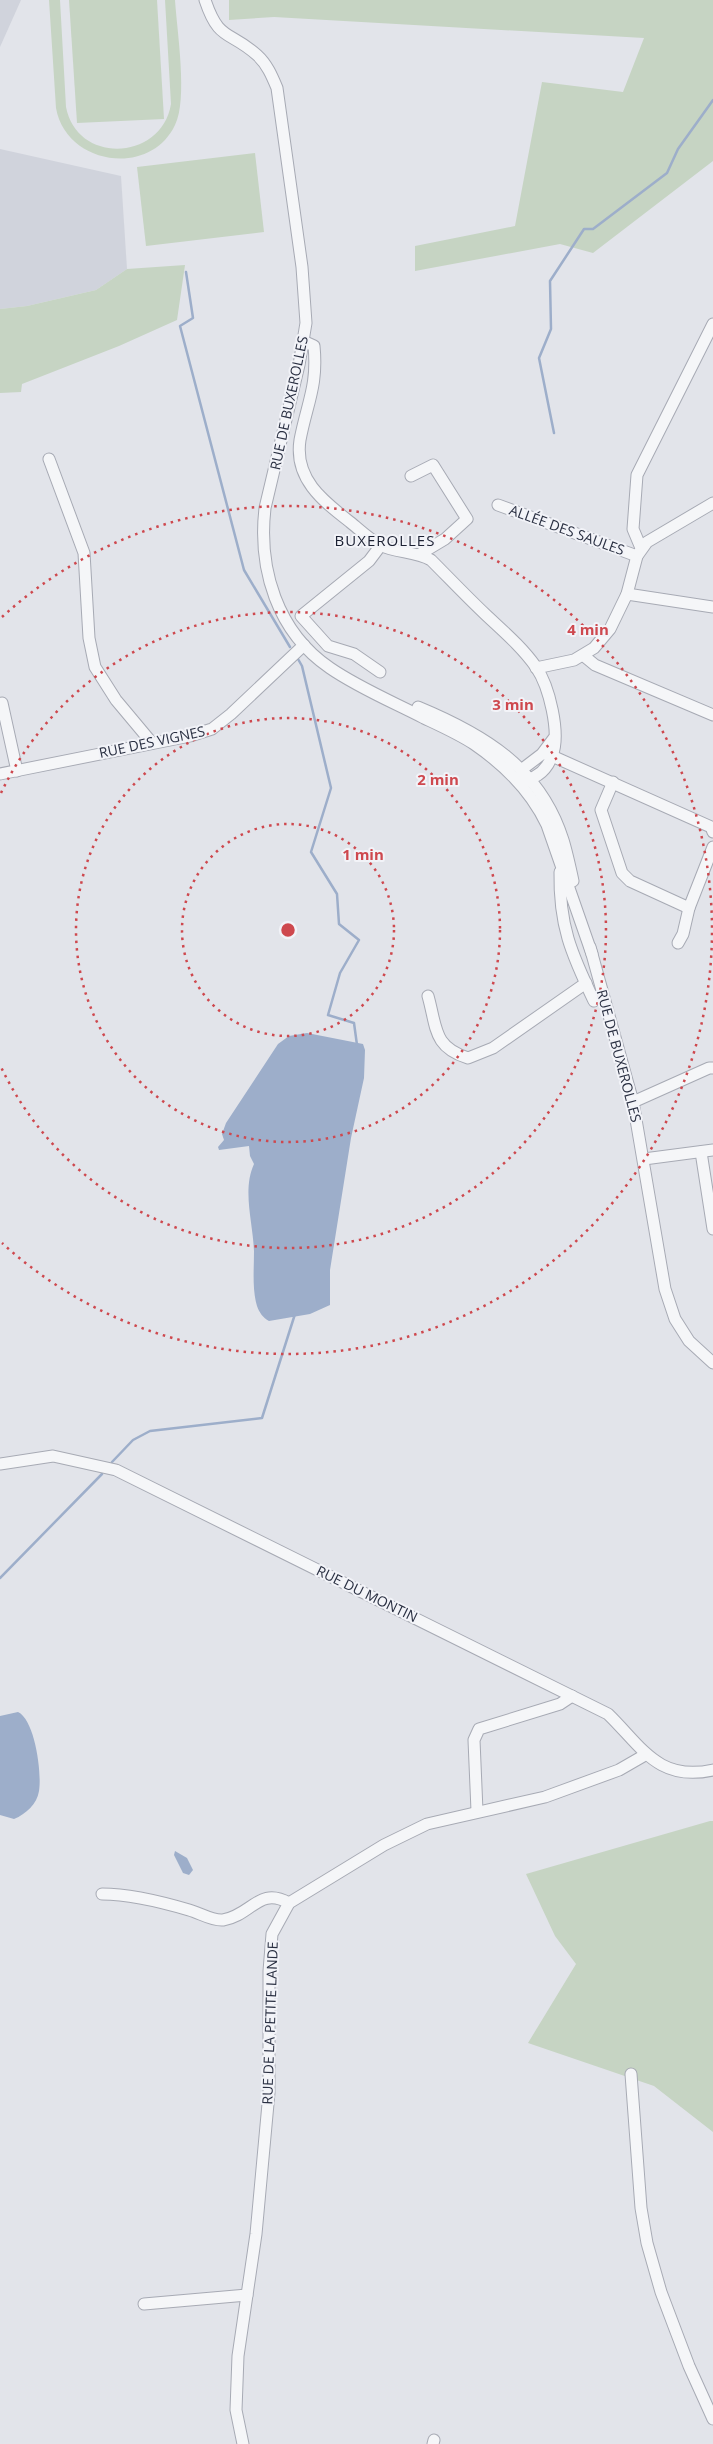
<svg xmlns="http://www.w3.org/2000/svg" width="713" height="2444" font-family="'Open Sans',sans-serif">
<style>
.built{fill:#d0d3dc}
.green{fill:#c6d4c3}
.water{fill:#9daeca}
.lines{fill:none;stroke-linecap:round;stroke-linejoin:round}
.stream{stroke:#9daeca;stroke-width:2.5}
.minor-casing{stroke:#a7aab4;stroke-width:13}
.minor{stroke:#f5f6f8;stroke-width:11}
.ring{fill:none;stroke:#ce484e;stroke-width:2.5;stroke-dasharray:2.5 5}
.labels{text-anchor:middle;stroke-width:4;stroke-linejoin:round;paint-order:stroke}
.street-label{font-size:14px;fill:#2a3042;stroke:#f2f3f8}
.neighbourhood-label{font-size:15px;letter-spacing:1px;fill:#1c2133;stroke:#f2f3f8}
.centre{fill:#ce484e;stroke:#f2f3f8;stroke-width:2.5}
.ring-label{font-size:15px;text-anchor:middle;font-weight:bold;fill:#ce484e;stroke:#f2f3f8;stroke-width:4;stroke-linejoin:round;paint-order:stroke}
</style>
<rect width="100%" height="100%" fill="#e2e4ea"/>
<!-- built -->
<g class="built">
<path d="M0 0H21L0 47Z"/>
<path d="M0 149 121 176 127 269 96 290 27 306 0 309Z"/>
</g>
<!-- green -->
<g class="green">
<path d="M49 0H60L66 107C77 165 162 161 171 104L165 0H175C177 31 188 100 175 125 150 178 66 165 56 108Z"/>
<path d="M69 0H157L164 119 77 123Z"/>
<path d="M229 0H713V161L593 253 560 244 415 271V246L515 226 542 82 623 92 644 38 274 17 229 20Z"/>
<path d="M255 153 264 232 146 246 137 167Z"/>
<path d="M185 265 177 320 119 346 22 384 21 392 0 393V309L27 306 96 290 127 269Z"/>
<path d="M710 1821H713V2132L654 2086 528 2043 576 1964 555 1936 526 1874Z"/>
</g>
<!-- water -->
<g class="water">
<path d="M307 1033 363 1044 365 1050 364 1078 351 1138 330 1270V1305L310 1314 269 1321C263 1318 259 1312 257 1306 252 1289 254 1269 254 1251 253 1222 242 1190 254 1164L250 1156 249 1146 219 1150 218 1147 224 1140 222 1134 226 1123 278 1044 289 1036Z"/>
<path d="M18 1712C35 1720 42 1773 39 1791 37 1804 26 1814 14 1819L0 1815V1716Z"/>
<path d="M175 1851 187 1858 193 1870 189 1875 183 1873 174 1855Z"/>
</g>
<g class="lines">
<!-- stream -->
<g class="stream">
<path d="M186 272 193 318 180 326 244 570 290 647"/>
<path d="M554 433 539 358 551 329 550 281 584 229H593L667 173 678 149 713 100"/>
<path d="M298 659 302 666 331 788 311 852 337 894 339 924 359 940 340 973 328 1015 354 1023 357 1045"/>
<path d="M112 1462 133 1440 150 1431 262 1418 295 1314"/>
<path d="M0 1578 102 1474"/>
</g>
<defs>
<g id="minor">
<path d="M205 0C219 42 229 30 257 55 267 64 272 76 277 88L302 267 306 323 299 365 265 508C258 569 277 632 330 668 359 688 393 702 424 718 441 726 459 734 474 744 506 766 531 791 547 825L592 954"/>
<path d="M303 341 314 346C318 386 307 403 300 440 294 479 323 501 350 522 360 530 369 539 380 545 396 553 415 551 431 560 449 578 467 597 485 614 503 631 522 647 536 667 549 686 561 733 552 756 546 772 534 780 518 781L525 767 542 754 554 738"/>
<path d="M49 459 84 553 89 638 95 667 116 700 152 743"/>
<path d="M411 476 433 465 467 519 445 539 420 554"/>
<path d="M498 505 637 556"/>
<path d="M641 548 633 529 637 475 713 324"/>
<path d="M627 594 713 607"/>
<path d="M584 656 595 665 713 715"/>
<path d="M536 668 574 660 594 648 610 629 627 594 637 556 647 542 713 503"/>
<path d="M380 672 354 654 328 646 301 616 369 561 381 545"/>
<path d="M2 703 17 771"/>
<path d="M418 707C483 734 540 767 563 840 567 853 570 867 573 881"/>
<path d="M552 756 711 827 713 832"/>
<path d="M0 774 190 736 212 729 231 714 304 645"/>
<path d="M613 782 601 810 622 873 630 881 689 908 713 847"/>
<path d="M560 872C559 925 571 953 594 1001"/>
<path d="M678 943 683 934 689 908"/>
<path d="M590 947 633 1102 665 1289 675 1319 689 1341 713 1363"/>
<path d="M428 996C437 1028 433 1047 468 1058L493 1048 586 983"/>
<path d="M633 1102 709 1068H713"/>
<path d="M701 1152 713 1229"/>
<path d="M644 1159 713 1150"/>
<path d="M0 1464 53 1456 116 1470 608 1714C642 1747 658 1782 713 1770"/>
<path d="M477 1811 474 1740 479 1729 560 1704 572 1696"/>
<path d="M102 1894C131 1894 162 1902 189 1910 200 1913 212 1921 223 1920 252 1915 259 1886 289 1903"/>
<path d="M631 2074 641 2208 647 2243 661 2292 689 2366 713 2419"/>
<path d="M144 2304 247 2295"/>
<path d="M243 2444 236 2410 238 2356 256 2234 269 2093V1971L272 1934 289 1903 384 1845 427 1824 545 1797 619 1770 645 1755"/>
<path d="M433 2444 434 2440"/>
</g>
</defs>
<!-- minor casing -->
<use href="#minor" class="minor-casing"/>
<!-- minor -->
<use href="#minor" class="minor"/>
</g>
<!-- distance rings -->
<g class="ring">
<circle cx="288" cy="930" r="106"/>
<circle cx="288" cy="930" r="212"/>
<path d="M1 793A318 318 0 1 1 1 1067"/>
<path d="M2 617A424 424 0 1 1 2 1243"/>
</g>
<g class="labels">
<!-- street labels -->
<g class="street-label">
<text transform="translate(289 403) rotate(-78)" y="5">RUE DE BUXEROLLES</text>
<text transform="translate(567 530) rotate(20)" y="5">ALLÉE DES SAULES</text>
<text transform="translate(152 742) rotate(-12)" y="5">RUE DES VIGNES</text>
<text transform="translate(619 1056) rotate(75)" y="5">RUE DE BUXEROLLES</text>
<text transform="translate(367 1594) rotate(26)" y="5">RUE DU MONTIN</text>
<text transform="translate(270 2023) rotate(-88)" y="5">RUE DE LA PETITE LANDE</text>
</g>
<!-- neighbourhood labels -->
<g class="neighbourhood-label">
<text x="385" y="546">BUXEROLLES</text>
</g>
</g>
<circle cx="288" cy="930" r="8" class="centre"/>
<g class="ring-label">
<text x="588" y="635">4 min</text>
<text x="513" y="710">3 min</text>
<text x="438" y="785">2 min</text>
<text x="363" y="860">1 min</text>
</g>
</svg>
